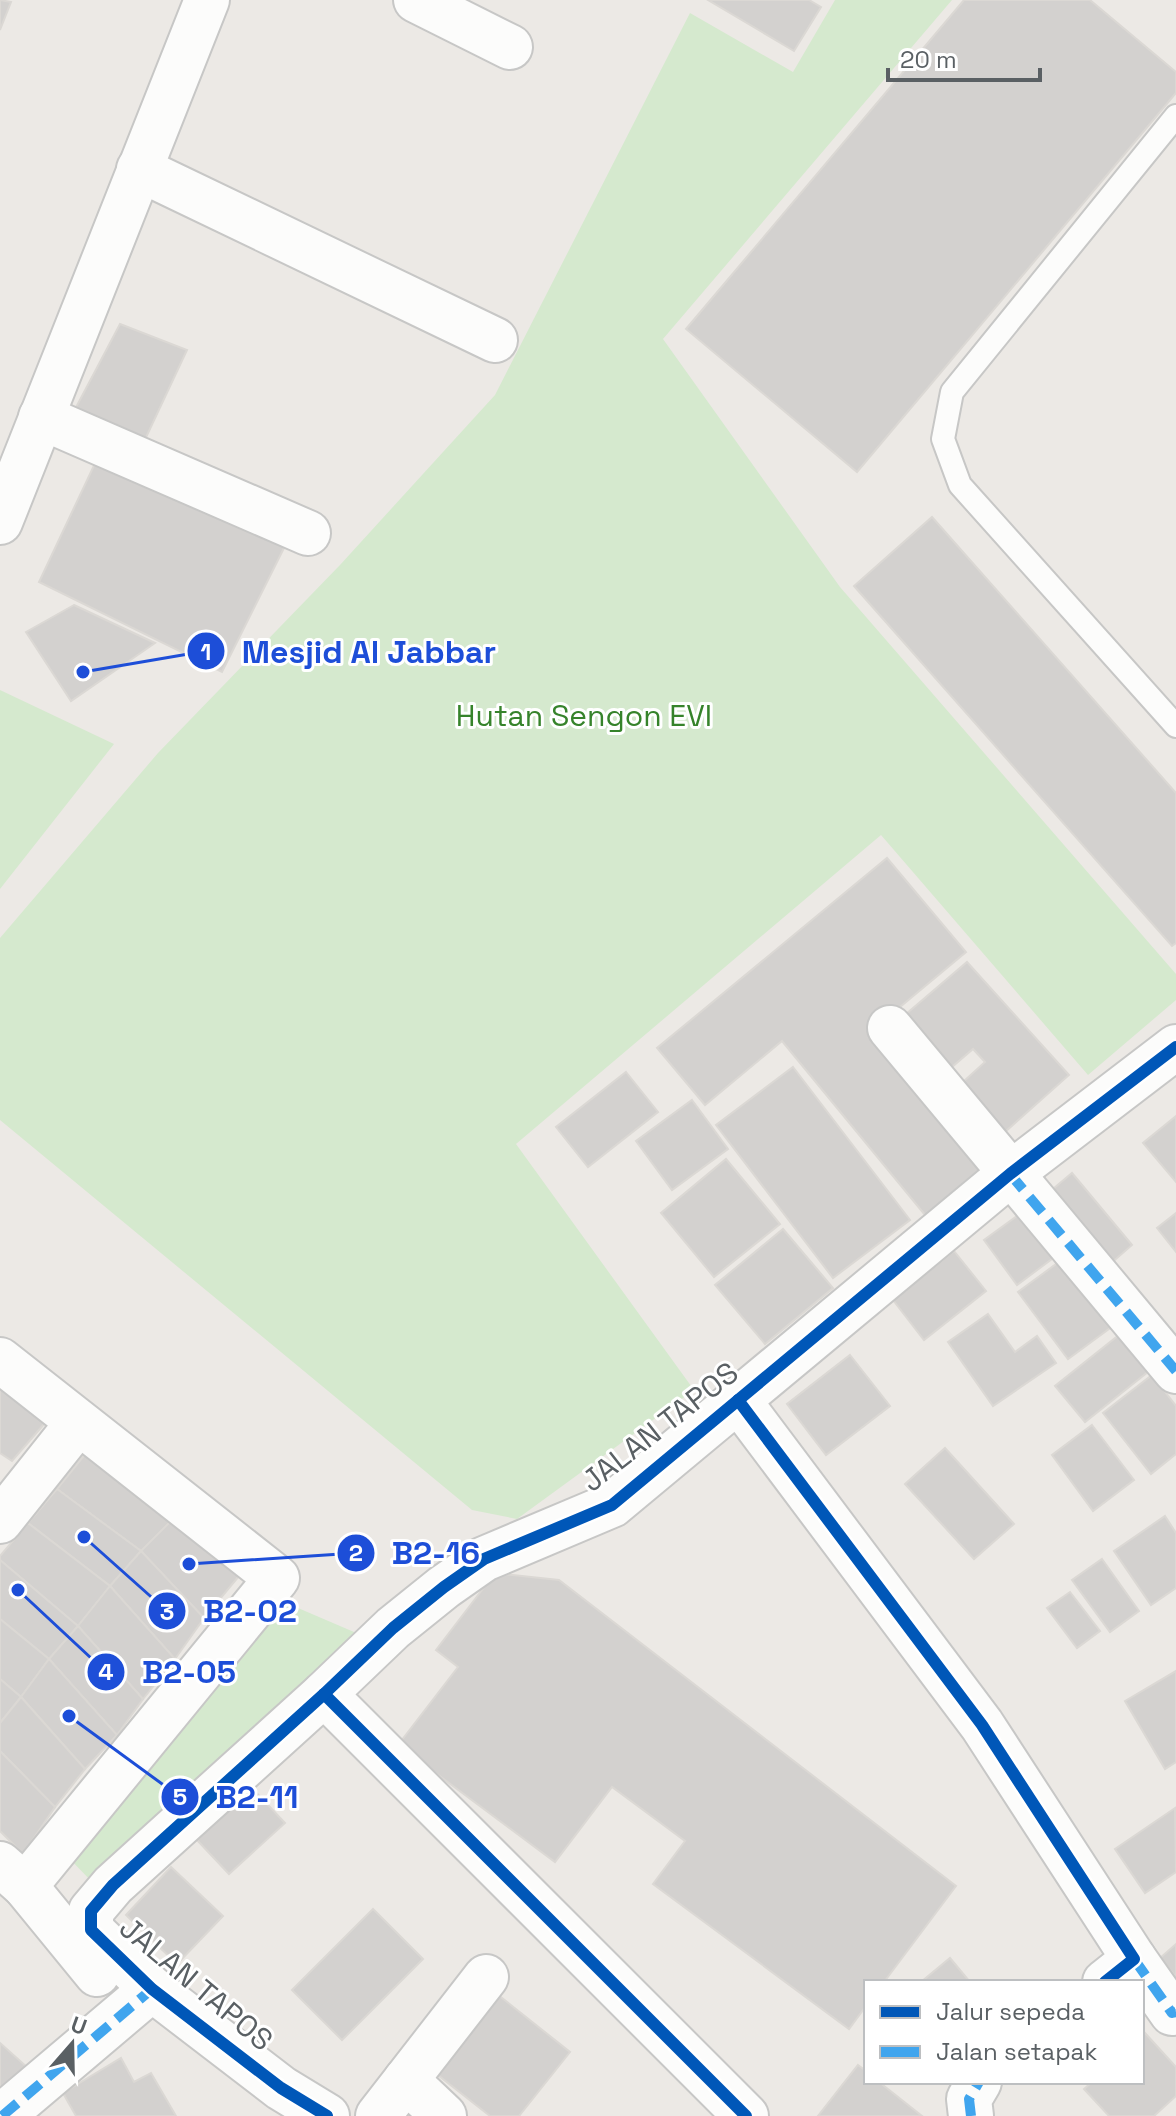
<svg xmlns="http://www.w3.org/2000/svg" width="1176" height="2116" font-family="'Space Grotesk',sans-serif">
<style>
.green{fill:#d5e9ce}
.building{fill:#d3d1cf;stroke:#dbd8d4;stroke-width:2}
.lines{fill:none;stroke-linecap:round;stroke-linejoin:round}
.lane-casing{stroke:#c7c7c6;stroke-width:26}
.street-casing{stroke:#c7c7c6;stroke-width:48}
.lane{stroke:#fcfcfb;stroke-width:22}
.street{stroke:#fcfcfb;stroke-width:44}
.quiet{stroke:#40a5ee;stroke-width:10;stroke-dasharray:20 10;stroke-linecap:butt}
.cycleway-casing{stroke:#fff;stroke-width:17}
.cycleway{stroke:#0057b8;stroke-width:12}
.labels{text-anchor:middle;stroke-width:6;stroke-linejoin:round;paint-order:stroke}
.park-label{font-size:30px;fill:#36832b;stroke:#fff}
.street-label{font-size:30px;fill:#5a6064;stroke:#fff}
.leader{fill:none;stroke:#1d4ed8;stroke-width:3}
.callout-dot{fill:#1d4ed8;stroke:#fff;stroke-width:3}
.mark-label{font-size:24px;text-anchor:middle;font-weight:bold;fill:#fff}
.callout-label{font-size:32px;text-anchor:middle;font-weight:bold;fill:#1d4ed8;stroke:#fff;stroke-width:6;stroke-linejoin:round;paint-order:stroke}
</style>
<rect width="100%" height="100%" fill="#ece9e5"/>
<!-- green -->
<g class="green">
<path d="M835 0H952L663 339 840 587 1176 974V1000L1088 1075 881 835 516 1144 694 1390 517 1519 472 1510 0 1120V938L158 753 340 565 495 395 690 13 793 72Z"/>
<path d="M0 690 114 744 0 889Z"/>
<path d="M284 1602 361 1635 96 1886 66 1855Z"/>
</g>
<!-- building -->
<g class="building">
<path d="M0 0 11 2 0 30Z"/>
<path d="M708 0H809L821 7 794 51Z"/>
<path d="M964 0H1090L1176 72V93L857 472 686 329Z"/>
<path d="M120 324 187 350 142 446 73 413Z"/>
<path d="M98 457 288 540 222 672 39 582Z"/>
<path d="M932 517 1176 793V943L1172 946 854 586Z"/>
<path d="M74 605 155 643 71 701 26 632Z"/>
<path d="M887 858 966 952 882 1022 999 1165 930 1221 782 1041 705 1105 657 1048Z"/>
<path d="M967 962 1069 1075 996 1140 953 1091 985 1062 973 1049 938 1079 892 1026Z"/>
<path d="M793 1067 910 1220 833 1278 716 1125Z"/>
<path d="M626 1072 658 1112 588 1167 556 1127Z"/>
<path d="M692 1100 728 1149 672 1190 636 1141Z"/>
<path d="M1176 1116V1182L1143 1143Z"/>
<path d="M726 1159 780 1224 714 1277 661 1213Z"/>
<path d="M1072 1173 1132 1245 1102 1271 1041 1199Z"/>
<path d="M1024 1211 1056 1256 1017 1285 984 1240Z"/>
<path d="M1176 1213V1252L1157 1228Z"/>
<path d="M783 1229 833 1288 765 1344 715 1285Z"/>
<path d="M954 1251 986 1291 924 1340 893 1300Z"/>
<path d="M1067 1256 1117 1323 1068 1359 1018 1292Z"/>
<path d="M988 1314 1015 1352 1037 1336 1056 1363 993 1406 948 1342Z"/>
<path d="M1119 1335 1149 1371 1085 1422 1055 1386Z"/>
<path d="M850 1355 890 1406 826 1455 787 1404Z"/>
<path d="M1152 1375 1176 1406V1454L1151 1474 1103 1413Z"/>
<path d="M0 1386 45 1423 12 1461 0 1453Z"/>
<path d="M1092 1425 1134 1480 1093 1511 1052 1455Z"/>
<path d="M945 1448 1014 1524 974 1559 905 1484Z"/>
<path d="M87 1452 173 1519 141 1551 57 1489Z"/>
<path d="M57 1489 141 1551 110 1586 28 1523Z"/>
<path d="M1165 1516 1176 1533V1588L1151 1605 1114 1551Z"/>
<path d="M173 1519 239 1576 204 1618 141 1551Z"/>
<path d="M28 1523 110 1586 78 1626 0 1560V1556Z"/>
<path d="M141 1551 204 1618 175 1659 110 1586Z"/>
<path d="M1102 1559 1139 1611 1110 1632 1072 1580Z"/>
<path d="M0 1560 78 1626 49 1659 0 1619Z"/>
<path d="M495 1573 559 1580 956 1886 884 1982H866V2006L849 2029 653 1884 685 1841 612 1787 555 1862 398 1745 458 1667 436 1650Z"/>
<path d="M110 1586 175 1659 143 1699 78 1626Z"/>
<path d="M1070 1592 1100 1631 1077 1648 1047 1608Z"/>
<path d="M0 1619 49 1659 21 1697 0 1679Z"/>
<path d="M78 1626 143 1699 117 1735 49 1659Z"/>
<path d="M49 1659 117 1735 85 1769 21 1697Z"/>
<path d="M1176 1671V1762L1165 1769 1125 1701Z"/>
<path d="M0 1679 21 1697 0 1723Z"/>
<path d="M21 1697 85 1769 55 1807 0 1751V1723Z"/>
<path d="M0 1751 55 1807 23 1854 0 1831Z"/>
<path d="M252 1788 285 1823 229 1874 196 1839Z"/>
<path d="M1175 1808 1176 1872 1145 1893 1115 1849Z"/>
<path d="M171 1867 223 1916 177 1964 126 1915Z"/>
<path d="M373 1909 423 1959 342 2040 292 1990Z"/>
<path d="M1176 1944V1977L1160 1958Z"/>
<path d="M950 1958 970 1982H921Z"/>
<path d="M492 1990 570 2052 519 2116H490L429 2068Z"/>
<path d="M1145 2033 1176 2067V2096L1154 2116H1109L1084 2089 1092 2082H1142V2036Z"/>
<path d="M0 2043 37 2076 0 2116Z"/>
<path d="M121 2058 134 2082 151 2073 176 2116H76L63 2093Z"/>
<path d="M858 2065 866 2071V2082H879L922 2116H818Z"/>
</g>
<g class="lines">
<defs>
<path id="lane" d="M1176 116 952 392 943 439 960 485 1176 726"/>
<g id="street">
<path d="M416 0 510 47"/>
<path d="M139 169 495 340"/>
<path d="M41 417 308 533"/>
<path d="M0 522 207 0"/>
<path d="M890 1028 1176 1371"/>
<path d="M0 1360 277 1578 25 1886 0 1864"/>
<path d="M738 1400 982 1725 1134 1959 1105 1982"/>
<path d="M0 1521 78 1423"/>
<path d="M324 1694 746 2116"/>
<path d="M25 1886 97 1974"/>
<path d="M1134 1959 1172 2013 1176 2012"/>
<path d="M406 2080 444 2116"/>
<path d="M2 2116 152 1989"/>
<path d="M327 2116 281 2088 152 1989 91 1930V1911L113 1885 324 1694 393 1628 444 1587 484 1559 612 1505 1010 1174 1176 1047"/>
<path d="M378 2116 486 1977"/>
<path d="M971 2116 969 2099 979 2082"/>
</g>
</defs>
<!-- lane casing -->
<use href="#lane" class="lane-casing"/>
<!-- street casing -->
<use href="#street" class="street-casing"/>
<!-- lane -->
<use href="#lane" class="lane"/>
<!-- street -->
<use href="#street" class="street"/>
<!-- quiet -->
<g class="quiet">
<path d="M1010 1174 1176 1371"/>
<path d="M1134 1959 1172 2013 1176 2012"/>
<path d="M2 2116 152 1989"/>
<path d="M971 2116 969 2099 979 2082"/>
</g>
<defs>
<g id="cycleway">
<path d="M738 1400 982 1725 1134 1959 1105 1982"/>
<path d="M324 1694 746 2116"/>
<path d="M327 2116 281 2088 152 1989 91 1930V1911L113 1885 324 1694 393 1628 444 1587 484 1559 612 1505 1010 1174 1176 1047"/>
</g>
</defs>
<!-- cycleway casing -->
<use href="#cycleway" class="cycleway-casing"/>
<!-- cycleway -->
<use href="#cycleway" class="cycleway"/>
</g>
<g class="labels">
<!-- park labels -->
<g class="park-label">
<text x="584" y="726">Hutan Sengon EVI</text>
</g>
<!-- street labels -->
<g class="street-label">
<text transform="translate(660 1427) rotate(-38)" y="10">JALAN TAPOS</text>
<text transform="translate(196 1984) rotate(40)" y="10">JALAN TAPOS</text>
</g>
</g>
<!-- callouts -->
<path class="leader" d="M83 672L206 651M189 1564L356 1553M84 1537L167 1611M18 1590L106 1672M69 1716L180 1797"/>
<g class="callout-dot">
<circle cx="83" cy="672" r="8"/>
<circle cx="189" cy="1564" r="8"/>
<circle cx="84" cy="1537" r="8"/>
<circle cx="18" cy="1590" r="8"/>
<circle cx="69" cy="1716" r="8"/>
<circle cx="206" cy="651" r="20"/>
<circle cx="356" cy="1553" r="20"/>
<circle cx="167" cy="1611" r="20"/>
<circle cx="106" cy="1672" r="20"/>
<circle cx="180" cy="1797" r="20"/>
</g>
<g class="mark-label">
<text x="206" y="660">1</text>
<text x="356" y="1561">2</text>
<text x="167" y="1620">3</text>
<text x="106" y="1680">4</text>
<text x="180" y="1805">5</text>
</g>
<g class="callout-label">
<text x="369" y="663">Mesjid Al Jabbar</text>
<text x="436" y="1564">B2-16</text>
<text x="250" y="1622">B2-02</text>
<text x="189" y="1683">B2-05</text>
<text x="257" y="1808">B2-11</text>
</g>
<!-- legend -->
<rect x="864" y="1980" width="280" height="104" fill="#ffffff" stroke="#bdbfc1" stroke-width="2"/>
<rect x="880" y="2006" width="40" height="12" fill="#0057b8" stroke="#bdbfc1" stroke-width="2"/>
<text x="936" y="2020" font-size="24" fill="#5a6064">Jalur sepeda</text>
<rect x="880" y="2046" width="40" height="12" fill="#40a5ee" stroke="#bdbfc1" stroke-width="2"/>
<text x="936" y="2060" font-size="24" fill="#5a6064">Jalan setapak</text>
<!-- north arrow -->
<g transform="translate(72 2044) rotate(20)" stroke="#ffffff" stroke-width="6" paint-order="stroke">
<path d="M0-6L14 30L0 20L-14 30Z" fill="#5a6064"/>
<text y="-12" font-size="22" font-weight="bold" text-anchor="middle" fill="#5a6064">U</text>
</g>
<!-- scale -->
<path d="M888 68v12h152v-12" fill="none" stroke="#5a6064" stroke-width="4"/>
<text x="900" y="68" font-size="24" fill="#5a6064" stroke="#ffffff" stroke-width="6" paint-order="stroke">20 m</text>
</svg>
